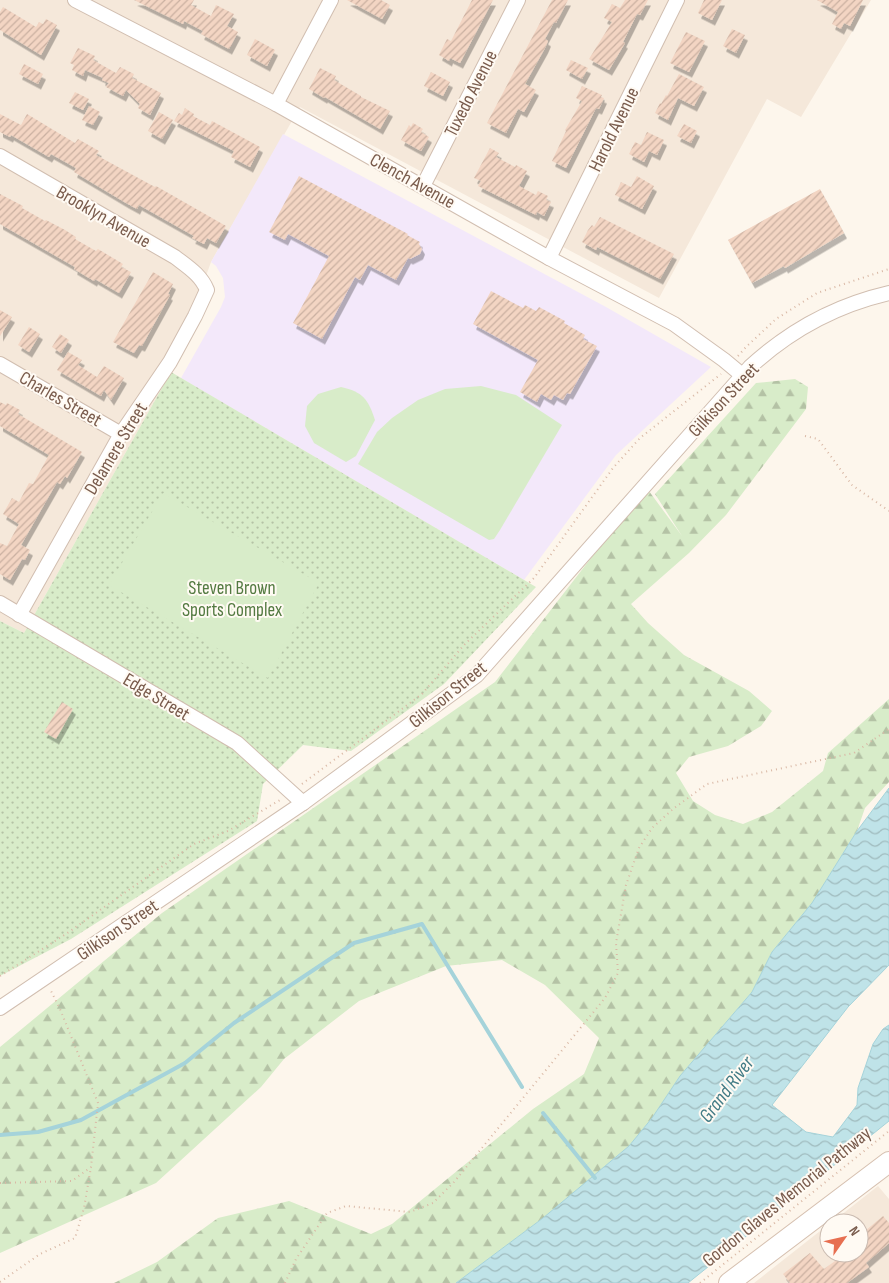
<svg xmlns="http://www.w3.org/2000/svg" width="889" height="1283" font-family="'Sofia Sans Condensed',sans-serif">
<style>
.residential{fill:#f5e8da}
.education{fill:#f3e8fa}
.forest{fill:url(#forest-firs)}
.park{fill:url(#park-dots)}
.pitch{fill:#d8ecc9}
.water{fill:url(#water-waves);stroke:#a5d3da}
.lines{fill:none;stroke-linecap:round;stroke-linejoin:round}
.stream{stroke:#a5d3da;stroke-width:4}
.building{fill:url(#building-hatch);filter:url(#shadow)}
.street-casing{stroke:#d1beb0;stroke-width:16}
.secondary-casing{stroke:#d6c0b0;stroke-width:22}
.path{stroke:#d9b8a5;stroke-width:2;stroke-dasharray:1 4;stroke-linecap:butt}
.street{stroke:#fff;stroke-width:14}
.secondary{stroke:#fff;stroke-width:20}
.labels{text-anchor:middle;stroke-width:4;stroke-linejoin:round;paint-order:stroke}
.street-label{font-size:19px;fill:#7a5c4d;stroke:#fffaf3}
.park-label{font-size:19px;fill:#537a41;stroke:#fffaf3}
.water-label{font-size:20px;font-style:italic;fill:#437c86;stroke:#fffaf3}
</style>
<defs>
<pattern id="forest-firs" width="22" height="20" patternUnits="userSpaceOnUse" patternTransform="scale(1.25)"><rect width="22" height="20" fill="#d8ecc9"/><path d="M5 1l3.5 6h-7zM16 11l3.5 6h-7z" fill="#b4c2a5"/></pattern>
<pattern id="park-dots" width="8" height="8" patternUnits="userSpaceOnUse" patternTransform="scale(1.25)"><rect width="8" height="8" fill="#d8ecc9"/><path d="M2 2h.1M6 6h.1" fill="none" stroke="#b4c2a5" stroke-width="1.8" stroke-linecap="round"/></pattern>
<pattern id="water-waves" width="16" height="10" patternUnits="userSpaceOnUse" patternTransform="scale(1.25)"><rect width="16" height="10" fill="#bfe3e8"/><path d="M0 5q4-4 8 0t8 0" fill="none" stroke="#a0bbbe"/></pattern>
<pattern id="building-hatch" width="6" height="6" patternUnits="userSpaceOnUse" patternTransform="scale(1.25)"><rect width="6" height="6" fill="#f3d5c3"/><path d="M-1 1l2-2M0 6l6-6M5 7l2-2" fill="none" stroke="#cab0a1"/></pattern>
<filter id="shadow"><feDropShadow dx="3" dy="5.5" stdDeviation="0" flood-color="#0004"/></filter>
</defs>
<rect width="100%" height="100%" fill="#fdf6ec"/>
<!-- residential -->
<g class="residential">
<path d="M0 0H871L801 117 767 99 659 298 300 107 211 262 171 372 24 633 0 621Z"/>
<path d="M878 1186 889 1199V1283H754L829 1224V1253H859V1223H831Z"/>
</g>
<!-- education -->
<path class="education" d="M283 134 606 307 711 367 616 455 524 580 181 378 221 307 225 297 223 278 216 266 211 262Z"/>
<!-- forest -->
<path class="forest" d="M795 379 808 387 806 409 726 515 689 553 631 604 648 623 684 655 749 691 772 711 761 726 728 746 689 757 676 773 693 801 715 815 743 824 772 812 823 771 828 753 889 699V782L865 808 857 831 812 903 772 952 752 992 680 1076 652 1118 629 1146 543 1218 456 1283H114L157 1262 218 1218 289 1201 371 1234 392 1224 533 1109 584 1074 599 1038 545 985 502 960 446 966 359 1001 284 1059 261 1087 156 1183 0 1253V1047L162 913 495 682 646 487 682 536 655 494 756 383Z"/>
<!-- park -->
<path class="park" d="M171 372 536 587 444 684 351 751 303 745 263 784 257 821 71 939 0 976V621L24 633Z"/>
<!-- pitch -->
<g class="pitch">
<path d="M481 386 516 395 562 425 500 530 494 539 489 540 358 464 377 432 392 418 418 400 445 389Z"/>
<path d="M341 387C363 392 368 399 375 420L356 456 346 462 314 443 305 426 307 406 318 394Z"/>
<path d="M163 493 319 583 268 678 109 585Z"/>
</g>
<!-- water -->
<path class="water" d="M889 788V965L848 1007 772 1105 806 1132 833 1137 857 1105 858 1088 873 1044 883 1029 889 1025V1121L688 1283H456L543 1218 629 1146 652 1118 680 1076 752 992 772 952 812 903 857 831Z"/>
<g class="lines">
<!-- stream -->
<g class="stream">
<path d="M543 1113 595 1178"/>
<path d="M0 1135 38 1132 81 1120 185 1063 234 1023 354 943 422 924 522 1087"/>
</g>
</g>
<!-- building -->
<g class="building">
<path d="M134 0H194L191 5 211 16 216 5 234 14 227 26 238 32 229 49 201 34 203 31 184 21 183 24Z"/>
<path d="M347 0H381L390 5 382 19Z"/>
<path d="M472 0H493L460 63 450 58 449 61 439 55 447 39 451 41Z"/>
<path d="M552 0H568L556 23 554 22 545 39 548 41 545 48 525 84 536 90 524 112 518 109 506 133 487 123Z"/>
<path d="M625 0H648L640 15 637 14 623 42 625 43 609 70 589 59 612 22 604 18 612 4 620 8Z"/>
<path d="M704 0H722L712 20 698 13Z"/>
<path d="M817 0H863L850 26 844 23 841 29 832 24 838 12Z"/>
<path d="M3 7 36 27 39 22 43 24 46 19 57 25 41 55 0 30V12Z"/>
<path d="M732 29 745 35 736 53 723 46Z"/>
<path d="M686 32 705 41 689 72 670 63Z"/>
<path d="M255 39 275 50 267 66 247 55Z"/>
<path d="M78 48 95 56 93 60 116 73 120 67 134 74 132 78 161 93 150 115 138 108 140 104 126 90 123 96 106 87 109 83 102 80 103 78 85 70 83 76 72 70 74 65 70 63Z"/>
<path d="M571 60 588 68 582 79 566 70Z"/>
<path d="M24 64 43 74 38 84 19 74Z"/>
<path d="M320 68 336 76 334 80 361 96V97L390 111 380 129 325 97 324 98 309 89Z"/>
<path d="M431 72 450 82 443 96 424 86Z"/>
<path d="M679 74 704 87 694 106 678 98 668 120 655 113 660 103 661 104 666 95 667 96Z"/>
<path d="M582 86 602 95 601 97 604 98 599 109 596 108 566 168 552 161 566 131 565 130 582 101 576 98Z"/>
<path d="M75 92 89 99 83 110 69 103Z"/>
<path d="M89 106 100 112 93 125 82 120Z"/>
<path d="M185 108 194 114 193 116 210 125 212 121 260 147 250 167 231 157 234 151 174 121 179 113 182 115Z"/>
<path d="M159 112 173 120 162 139 148 131Z"/>
<path d="M0 114 21 125 27 114 75 143 78 139 99 151 96 155 155 187 156 186 226 226 216 243 207 238 204 244 192 238 194 236 139 205 137 209 126 203 74 172 76 168 51 154 49 157 11 135 10 137 0 132Z"/>
<path d="M413 123 423 129 421 132 429 137 421 151 401 140 409 125 411 127Z"/>
<path d="M684 124 697 131 691 143 677 136Z"/>
<path d="M647 132 664 140 657 155 649 151 644 162 629 154 635 142 641 145Z"/>
<path d="M490 148 499 153 496 157 515 167 516 165 527 171 519 186 536 195 538 191 548 196 546 200 551 202 544 216 537 212 536 215 478 186 481 181 474 178Z"/>
<path d="M299 176 408 234 407 235 420 242 419 244 422 249 420 254 410 259 408 258 396 280 368 265 360 280 355 277 322 339 293 323 329 256 288 234 285 240 269 232Z"/>
<path d="M637 176 654 186 642 209 615 195 621 182 631 187Z"/>
<path d="M820 189 844 233 785 268 784 266 752 283 728 240Z"/>
<path d="M0 194 23 206 22 208 45 221 46 220 65 230 76 237 75 239 96 251 98 249 123 264 121 267 131 272 119 293 95 279 94 281 74 269 75 267 0 224Z"/>
<path d="M600 217 674 254 660 279 597 247 596 250 582 242 588 230 592 225 594 227Z"/>
<path d="M153 272 173 284 168 294 170 295 148 335 142 346 139 345 134 353 113 342Z"/>
<path d="M491 291 523 308 525 305 536 311 539 307 565 321 564 323 585 335 583 339 597 346 570 394 567 393 563 400 554 395 551 400 541 394 537 402 520 392 538 360 473 324Z"/>
<path d="M0 310 12 317 0 336Z"/>
<path d="M29 327 40 334 29 352 18 345Z"/>
<path d="M60 334 69 340 61 353 52 347Z"/>
<path d="M68 352 82 360 78 365 97 377 104 366 124 378 111 400 104 390 101 396 57 370Z"/>
<path d="M0 402 6 405 7 403 20 410 18 414 82 452 67 478 65 476 60 484 57 482 21 545 30 550 25 560 22 559 10 580 0 574V543L7 546 19 524 3 514 12 498 19 502 29 483 33 484 49 455 0 426Z"/>
<path d="M62 702 73 709 56 739 44 732Z"/>
<path d="M883 1216 889 1223V1243L866 1263 869 1267 847 1283H790L783 1274 810 1253 824 1269 846 1253H859V1236Z"/>
</g>
<g class="lines">
<defs>
<g id="street">
<path d="M75 0 276 104 549 258 674 324 724 360 742 375"/>
<path d="M276 104 331 0"/>
<path d="M0 156 175 257C188 267 201 275 207 290L195 316 170 362 121 434 19 615"/>
<path d="M423 186 518 0"/>
<path d="M549 258 677 0"/>
<path d="M0 364 121 434"/>
<path d="M0 603 237 743 303 803"/>
<path d="M0 1008 303 803 477 675 750 367C789 331 837 305 889 293"/>
</g>
<path id="secondary" d="M729 1283 889 1162"/>
</defs>
<!-- street casing -->
<use href="#street" class="street-casing"/>
<!-- secondary casing -->
<use href="#secondary" class="secondary-casing"/>
<!-- path -->
<g class="path">
<path d="M738 356 746 347 776 319 817 293 889 269"/>
<path d="M805 436 818 439 852 485 889 511"/>
<path d="M302 784 422 694 464 645 534 578 613 468 640 438 721 374"/>
<path d="M0 976 66 934 194 844 228 831 280 800"/>
<path d="M0 1183 72 1181 91 1167 98 1103 60 1009 50 989"/>
<path d="M0 1282 40 1254 75 1238 84 1208 91 1167"/>
<path d="M285 1283 296 1259 327 1213 346 1206 410 1212 433 1203 454 1182 605 998 618 973 616 943 626 885 639 848 652 828 673 809 707 784 854 753 889 729"/>
<path d="M700 1283 889 1131"/>
</g>
<!-- street -->
<use href="#street" class="street"/>
<!-- secondary -->
<use href="#secondary" class="secondary"/>
</g>
<g class="labels">
<!-- street labels -->
<g class="street-label">
<text transform="translate(470 93) rotate(-63)" y="7">Tuxedo Avenue</text>
<text transform="translate(613 129) rotate(-64)" y="7">Harold Avenue</text>
<text transform="translate(413 180) rotate(29)" y="7">Clench Avenue</text>
<text transform="translate(104 216) rotate(30)" y="7">Brooklyn Avenue</text>
<text transform="translate(61 398) rotate(30)" y="7">Charles Street</text>
<text transform="translate(723 399) rotate(-47)" y="7">Gilkison Street</text>
<text transform="translate(115 448) rotate(-59)" y="7">Delamere Street</text>
<text transform="translate(447 694) rotate(-39)" y="7">Gilkison Street</text>
<text transform="translate(157 696) rotate(31)" y="7">Edge Street</text>
<text transform="translate(117 929) rotate(-34)" y="7">Gilkison Street</text>
<text transform="translate(786 1196) rotate(-39)" y="7">Gordon Glaves Memorial Pathway</text>
</g>
<!-- park labels -->
<g class="park-label">
<text x="232" y="594">Steven Brown<tspan x="232" dy="22">Sports Complex</tspan></text>
</g>
<!-- water labels -->
<g class="water-label">
<text transform="translate(726 1089) rotate(-53)" y="7">Grand River</text>
</g>
</g>
<!-- north arrow -->
<g transform="translate(844 1238) rotate(56)"><circle r="24" fill="#fffaf3" stroke="#cabbb1"/>
<path d="M0-4L9 19L0 12L-9 19Z" fill="#e76f51"/>
<text y="-8" font-size="14" font-weight="bold" text-anchor="middle" fill="#7a5c4d">N</text>
</g>
</svg>
